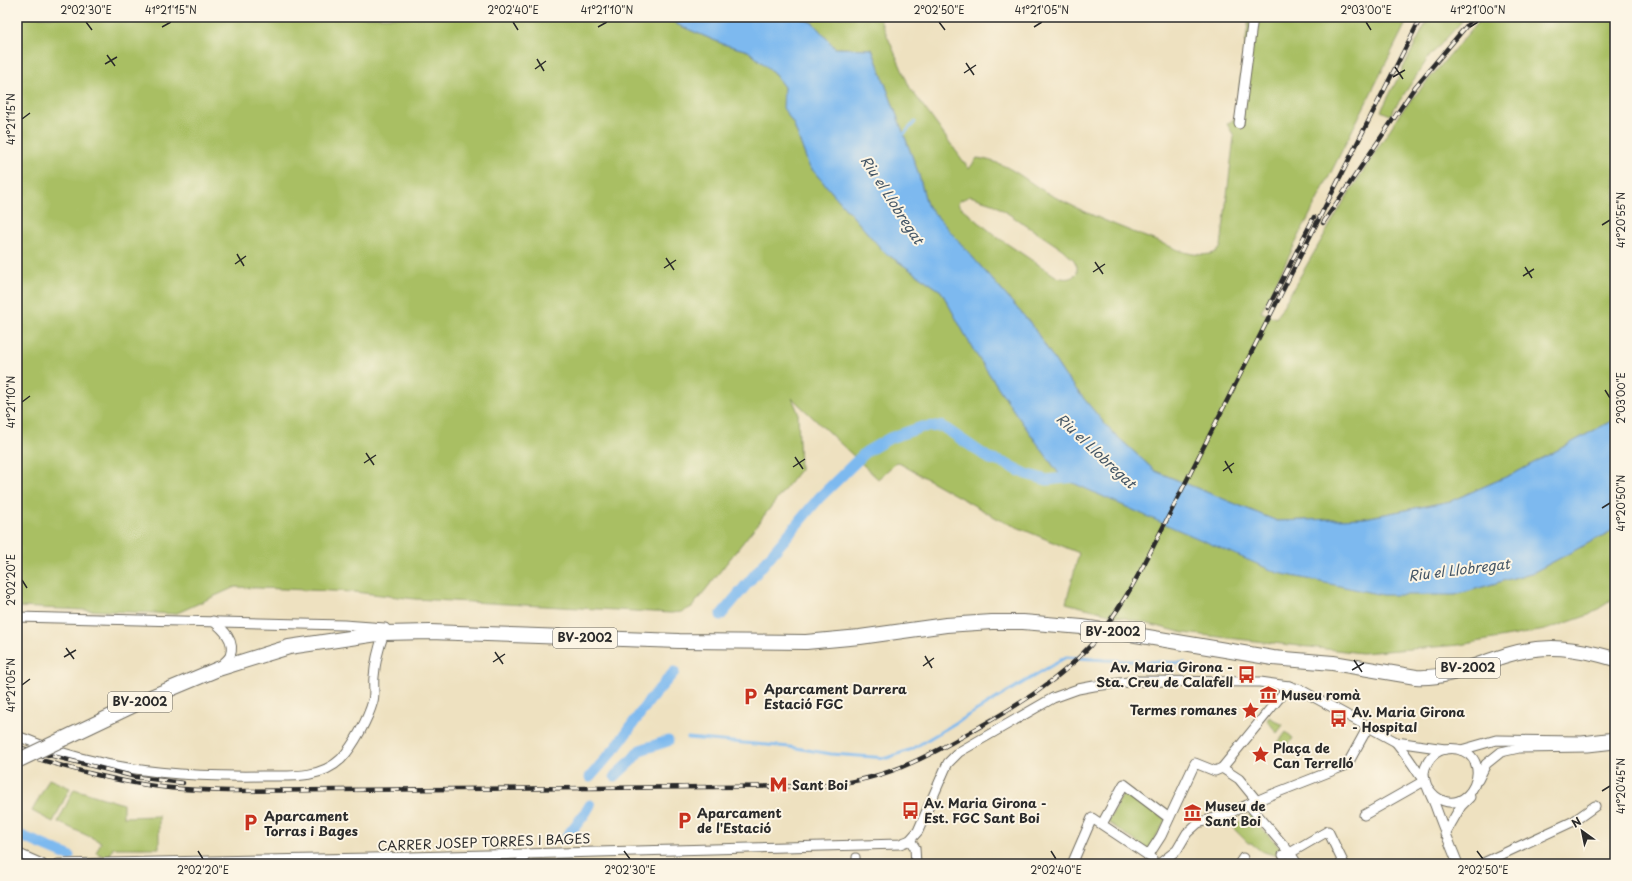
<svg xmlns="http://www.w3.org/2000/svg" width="1632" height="881" font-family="'Playpen Sans',sans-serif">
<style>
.green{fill:#a9bf63;stroke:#6a7547;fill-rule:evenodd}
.water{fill:#7db9ef;stroke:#54728d}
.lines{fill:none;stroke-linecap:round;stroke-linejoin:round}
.stream{stroke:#7db9ef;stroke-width:3}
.canal{stroke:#7db9ef;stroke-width:11}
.pedestrian-casing{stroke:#6f6b5f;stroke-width:9}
.minor-casing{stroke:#6f6b5f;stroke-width:11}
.primary-casing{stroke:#6f6b5f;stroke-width:16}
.pedestrian{stroke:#fff;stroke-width:7}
.minor{stroke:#fff;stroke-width:9}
.primary{stroke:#fff;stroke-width:14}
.rail-casing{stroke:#2b2b2b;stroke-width:4.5}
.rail{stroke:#fcf5e5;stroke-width:3;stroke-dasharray:9;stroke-linecap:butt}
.primary-bridge-casing{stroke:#6f6b5f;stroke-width:16;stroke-linecap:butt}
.primary-bridge{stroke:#fff;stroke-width:14}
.ticks{fill:none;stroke:#2b2b2b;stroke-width:1.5}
.labels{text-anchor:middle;stroke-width:4;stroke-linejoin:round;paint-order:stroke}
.shield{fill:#fcf5e5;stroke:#6a6863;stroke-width:1}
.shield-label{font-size:12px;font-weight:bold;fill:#2b2b2b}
.poi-label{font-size:13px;font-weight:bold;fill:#2b2b2b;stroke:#fcf5e5;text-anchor:start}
.street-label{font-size:13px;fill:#2b2b2b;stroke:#fcf5e5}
.water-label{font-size:14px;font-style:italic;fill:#445666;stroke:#fcf5e5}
.neatline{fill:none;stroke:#2b2b2b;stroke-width:1.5}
.ticks-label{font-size:10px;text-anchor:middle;fill:#2b2b2b}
</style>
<rect width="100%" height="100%" fill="#fcf5e5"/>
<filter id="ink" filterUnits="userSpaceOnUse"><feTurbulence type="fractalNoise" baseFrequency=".025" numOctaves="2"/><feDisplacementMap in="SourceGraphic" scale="8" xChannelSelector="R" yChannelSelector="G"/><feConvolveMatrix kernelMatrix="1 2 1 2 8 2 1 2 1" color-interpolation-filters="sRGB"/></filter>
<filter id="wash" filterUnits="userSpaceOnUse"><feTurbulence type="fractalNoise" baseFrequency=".012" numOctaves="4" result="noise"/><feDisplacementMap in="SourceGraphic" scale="16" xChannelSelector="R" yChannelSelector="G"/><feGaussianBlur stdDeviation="0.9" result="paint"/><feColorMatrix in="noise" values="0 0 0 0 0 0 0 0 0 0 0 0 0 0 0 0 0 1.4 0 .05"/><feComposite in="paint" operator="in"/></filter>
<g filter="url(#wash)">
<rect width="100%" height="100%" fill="#eee1c0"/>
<!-- green -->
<g class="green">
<path d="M17 17H667L678 25 723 44 748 51 772 71 784 87V108L793 123 809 166 884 252 941 291 974 351 1014 411 1062 478 1455 595 1534 572 1615 529V598L1589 615 1545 630 1459 645 1362 653 1184 633 1066 603 1079 553 1000 520 897 462 878 479 792 398 798 412 800 470 692 607 682 612 671 613 415 599 355 592 235 587 175 614 17 607Z"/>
<path d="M798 17H879L910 88 969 169 977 158C1013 163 1026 183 1055 197 1087 214 1122 228 1156 241 1168 245 1180 252 1193 254 1203 255 1215 256 1221 247L1234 136 1227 124 1234 119 1236 114 1249 17H1409L1261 312 1276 318 1344 201 1401 112 1482 17H1615V419L1517 472 1451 501 1365 518 1277 521 1155 471 1109 429 1065 376 1031 324 927 205 918 172 872 49 835 48 813 23ZM970 196 992 203 1062 249 1074 260 1077 266V273C1071 280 1065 279 1057 277L997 237 958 205 959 201Z"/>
<path d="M1429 17H1466L1429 57 1390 115 1381 111Z"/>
<path d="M1269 717 1283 725 1277 733 1267 720Z"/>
<path d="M1286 732 1293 738 1285 750 1277 744Z"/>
<path d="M49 779 70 788 53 822 32 811Z"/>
<path d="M1126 788 1166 820 1148 850 1108 822Z"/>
<path d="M74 789 123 804V817L159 816V848H113L109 858 96 853 101 842 58 822Z"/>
<path d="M1252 814 1260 827 1284 851 1283 858 1261 851 1251 843H1248L1232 827Z"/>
</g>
<!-- water -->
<g class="water">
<path d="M667 17H798L813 23 835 48 872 49 918 172 927 205 1031 324 1065 376 1109 429 1155 471 1277 521 1365 518 1451 501 1517 472 1615 419V529L1534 572 1455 595H1382L1278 573 1153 519 1062 478 1014 411 974 351 941 291 884 252 809 166 793 123 783 108 784 87 772 71 748 51 723 44 678 25Z"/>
<path d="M665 738 667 744 651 749 650 743Z"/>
</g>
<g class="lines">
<!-- stream -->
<g class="stream">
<path d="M901 137 915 122"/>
<path d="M688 738 790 747 831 754 887 758 912 749 1066 657 1105 660 1185 663"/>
</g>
<!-- canal -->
<g class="canal">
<path d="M721 615 819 498 866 452 890 438 922 427 942 426 990 459 1004 463 1026 474 1047 480 1075 477"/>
<path d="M615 776 631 761 640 750 668 741"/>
<path d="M590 777 617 746 649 701 674 672"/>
<path d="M17 834 69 856"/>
<path d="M567 836 584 815 590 805"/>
</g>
</g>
</g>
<g filter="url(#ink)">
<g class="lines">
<defs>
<path id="pedestrian" d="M856 857V861"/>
<g id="minor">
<path d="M1239 124 1253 17"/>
<path d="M17 617 344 625 385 628"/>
<path d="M213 621C223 629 236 641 230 656 228 660 222 664 219 668"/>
<path d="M17 736C31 741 45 747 60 752 125 773 195 777 263 776 290 776 320 779 341 759 354 745 368 719 373 701 375 694 373 685 374 677 375 663 379 647 384 633"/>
<path d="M1396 742C1404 752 1412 763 1419 774 1424 781 1428 790 1435 796 1469 822 1498 758 1457 749 1450 748 1442 749 1436 753 1430 757 1425 765 1424 773 1424 784 1431 795 1435 805 1442 825 1450 844 1458 864"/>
<path d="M1461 750 1496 740 1582 741 1615 737"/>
<path d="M1222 768 1239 779 1257 801"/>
<path d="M1478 780 1486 764 1501 752 1519 748 1588 747 1615 744"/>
<path d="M1249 805 1290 853 1297 864"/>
<path d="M1364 815 1424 781"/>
<path d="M1102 824 1124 784 1169 818"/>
<path d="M1445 834 1461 806 1470 797"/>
<path d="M910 840 915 848 916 864"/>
<path d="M17 853 42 864"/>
<path d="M1283 855 1290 853 1328 831 1344 864"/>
<path d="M1148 856 1161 836 1195 763 1215 771 1222 768 1289 686"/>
<path d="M58 864 372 858 900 844 910 840 918 831 945 769 948 763 959 752 1053 698 1078 689 1094 686 1137 681 1260 682 1289 686 1301 690 1396 742 1445 749"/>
<path d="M519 864 527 854"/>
<path d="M1072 864 1092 818 1152 858"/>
<path d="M1159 864 1177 850 1187 833 1198 823 1224 815 1268 796 1347 765 1368 727"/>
<path d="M1239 864 1243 858"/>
<path d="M1481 864 1574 821 1595 806"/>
</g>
<path id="primary" d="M63 739 151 697 218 669 289 647 384 633 430 632 679 641 806 642 860 637 946 625 992 622H1023L1082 627 1130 634 1273 658 1333 663 1416 677C1448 679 1477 664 1507 655 1546 643 1577 648 1615 659"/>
</defs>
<!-- pedestrian casing -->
<use href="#pedestrian" class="pedestrian-casing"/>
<!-- minor casing -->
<use href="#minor" class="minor-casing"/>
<!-- primary casing -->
<use href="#primary" class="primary-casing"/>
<!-- pedestrian -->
<use href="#pedestrian" class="pedestrian"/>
<!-- minor -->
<use href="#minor" class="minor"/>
<!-- primary -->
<use href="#primary" class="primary"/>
<defs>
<g id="rail">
<path d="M1323 223 1415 87 1474 17"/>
<path d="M1268 308 1314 217"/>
<path d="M17 747 136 777 183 783"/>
<path d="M17 753C62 766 108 780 154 786 179 790 205 790 230 791L815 786C883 782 923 759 981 726 1020 704 1059 680 1090 646 1118 614 1138 577 1157 539L1421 17"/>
</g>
</defs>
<!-- rail casing -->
<use href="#rail" class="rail-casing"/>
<!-- rail -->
<use href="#rail" class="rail"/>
<defs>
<path id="primary-bridge" d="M19 760 63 739"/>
</defs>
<!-- primary-bridge casing -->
<use href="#primary-bridge" class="primary-bridge-casing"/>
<!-- primary-bridge -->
<use href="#primary-bridge" class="primary-bridge"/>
</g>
</g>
<!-- ticks -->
<path class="ticks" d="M86 22 92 30M513 22 518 30M939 22 945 30M1366 22 1371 30M162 27 171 22M598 27 607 22M1034 27 1042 22M1470 27 1478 22M107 55 115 66M537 59 544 71M966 63 974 75M105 64 117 57M1395 67 1403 79M535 69 546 61M964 73 976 65M1393 77 1405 70M22 119 30 113M1602 225 1610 220M237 254 244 266M666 258 674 270M1095 262 1103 274M235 264 246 256M1525 267 1532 278M664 268 676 260M1093 272 1105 264M1523 276 1534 269M1605 390 1610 398M22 402 30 396M366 453 374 465M795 457 803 469M1225 461 1232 473M364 463 376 455M793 467 805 459M1223 471 1234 463M1602 508 1610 503M22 580 27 588M66 648 74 659M495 652 503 664M925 656 932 668M64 657 76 650M1354 660 1362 672M493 662 505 654M923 666 934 658M1352 670 1364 663M22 685 30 679M1602 791 1610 786M198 851 203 859M624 851 630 859M1051 851 1056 859M1477 851 1483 859"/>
<!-- icons -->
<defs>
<symbol id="bus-bare" viewBox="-9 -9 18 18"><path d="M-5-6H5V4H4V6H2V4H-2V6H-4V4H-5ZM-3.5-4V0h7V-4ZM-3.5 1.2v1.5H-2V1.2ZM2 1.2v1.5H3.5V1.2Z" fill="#c8321e" stroke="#fcf5e5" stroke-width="2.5" paint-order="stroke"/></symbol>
<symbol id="museum-bare" viewBox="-9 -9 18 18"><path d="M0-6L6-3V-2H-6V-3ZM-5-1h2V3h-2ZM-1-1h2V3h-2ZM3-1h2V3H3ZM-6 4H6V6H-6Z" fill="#c8321e" stroke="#fcf5e5" stroke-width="2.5" paint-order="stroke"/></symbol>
<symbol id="parking-bare" viewBox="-9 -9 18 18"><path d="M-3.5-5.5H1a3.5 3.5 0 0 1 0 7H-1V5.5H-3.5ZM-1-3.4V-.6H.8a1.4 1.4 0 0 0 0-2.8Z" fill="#c8321e" stroke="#fcf5e5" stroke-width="2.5" paint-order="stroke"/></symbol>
<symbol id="sight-bare" viewBox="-9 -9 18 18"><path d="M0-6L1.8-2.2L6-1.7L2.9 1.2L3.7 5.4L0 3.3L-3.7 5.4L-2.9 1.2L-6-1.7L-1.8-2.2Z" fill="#c8321e" stroke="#fcf5e5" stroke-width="2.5" paint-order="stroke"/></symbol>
<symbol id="metro-bare" viewBox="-9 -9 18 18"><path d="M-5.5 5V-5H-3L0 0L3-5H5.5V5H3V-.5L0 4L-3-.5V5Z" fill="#c8321e" stroke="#fcf5e5" stroke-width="2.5" paint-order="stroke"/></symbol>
</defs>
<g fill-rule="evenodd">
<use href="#bus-bare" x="1234" y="662" width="25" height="25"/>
<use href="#museum-bare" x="1256" y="682" width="25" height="25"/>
<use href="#parking-bare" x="738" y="684" width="25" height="25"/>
<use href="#sight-bare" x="1238" y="698" width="25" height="25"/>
<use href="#bus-bare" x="1326" y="706" width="25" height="25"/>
<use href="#sight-bare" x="1248" y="742" width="25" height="25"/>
<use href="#metro-bare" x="766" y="772" width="25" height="25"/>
<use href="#bus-bare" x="898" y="798" width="25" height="25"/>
<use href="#museum-bare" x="1180" y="800" width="25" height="25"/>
<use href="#parking-bare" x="672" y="808" width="25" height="25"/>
<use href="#parking-bare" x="238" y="810" width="25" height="25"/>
</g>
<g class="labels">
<!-- shield labels -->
<g class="shield">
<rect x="1081" y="622" width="64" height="20" rx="3"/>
<rect x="553" y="628" width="64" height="20" rx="3"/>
<rect x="1436" y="658" width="64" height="20" rx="3"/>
<rect x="108" y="692" width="64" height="20" rx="3"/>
</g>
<g class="shield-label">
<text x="1113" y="636">BV-2002</text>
<text x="585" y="642">BV-2002</text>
<text x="1468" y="672">BV-2002</text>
<text x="140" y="706">BV-2002</text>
</g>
<!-- poi labels -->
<g class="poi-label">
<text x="1233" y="672" text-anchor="end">Av. Maria Girona -<tspan x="1233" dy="15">Sta. Creu de Calafell</tspan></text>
<text x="764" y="694">Aparcament Darrera<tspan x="764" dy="15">Estació FGC</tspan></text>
<text x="1281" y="700">Museu romà</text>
<text x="1237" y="715" text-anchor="end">Termes romanes</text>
<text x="1352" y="717">Av. Maria Girona<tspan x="1352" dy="15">- Hospital</tspan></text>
<text x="1273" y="753">Plaça de<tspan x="1273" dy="15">Can Terrelló</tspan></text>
<text x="792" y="790">Sant Boi</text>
<text x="924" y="808">Av. Maria Girona -<tspan x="924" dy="15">Est. FGC Sant Boi</tspan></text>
<text x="1205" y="811">Museu de<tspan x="1205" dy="15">Sant Boi</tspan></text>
<text x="697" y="818">Aparcament<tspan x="697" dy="15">de l'Estació</tspan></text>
<text x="264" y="821">Aparcament<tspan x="264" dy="15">Torras i Bages</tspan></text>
</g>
<!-- street labels -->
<g class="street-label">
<text transform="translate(484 842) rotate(-2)" y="5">CARRER JOSEP TORRES I BAGES</text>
</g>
<!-- water labels -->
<g class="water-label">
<text transform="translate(892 200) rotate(57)" y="5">Riu el Llobregat</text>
<text transform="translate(1096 451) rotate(43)" y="5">Riu el Llobregat</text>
<text transform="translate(1459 570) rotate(-7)" y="5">Riu el Llobregat</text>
</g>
</g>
<!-- margin -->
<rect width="1632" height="881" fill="none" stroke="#fcf5e5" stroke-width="44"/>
<!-- north arrow -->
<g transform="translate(1582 831) rotate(327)" stroke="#fcf5e5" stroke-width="3" paint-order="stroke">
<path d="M0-3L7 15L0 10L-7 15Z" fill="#2b2b2b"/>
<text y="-6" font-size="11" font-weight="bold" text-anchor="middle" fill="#2b2b2b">N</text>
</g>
<rect x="22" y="22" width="1588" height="837" class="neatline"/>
<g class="ticks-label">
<text x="86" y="14">2°02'30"E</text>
<text x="171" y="14">41°21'15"N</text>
<text x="513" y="14">2°02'40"E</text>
<text x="607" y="14">41°21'10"N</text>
<text x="939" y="14">2°02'50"E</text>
<text x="1042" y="14">41°21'05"N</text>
<text x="1366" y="14">2°03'00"E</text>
<text x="1478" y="14">41°21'00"N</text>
<text transform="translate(11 119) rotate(-90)" y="4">41°21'15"N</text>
<text transform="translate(1621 220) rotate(-90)" y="4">41°20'55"N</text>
<text transform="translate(1621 398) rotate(-90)" y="4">2°03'00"E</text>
<text transform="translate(11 402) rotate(-90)" y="4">41°21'10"N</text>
<text transform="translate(1621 503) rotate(-90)" y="4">41°20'50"N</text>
<text transform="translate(11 580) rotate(-90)" y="4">2°02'20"E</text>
<text transform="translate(11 685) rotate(-90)" y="4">41°21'05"N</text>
<text transform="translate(1621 786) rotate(-90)" y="4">41°20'45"N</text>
<text x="203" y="874">2°02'20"E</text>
<text x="630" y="874">2°02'30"E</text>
<text x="1056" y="874">2°02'40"E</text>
<text x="1483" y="874">2°02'50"E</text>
</g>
</svg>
